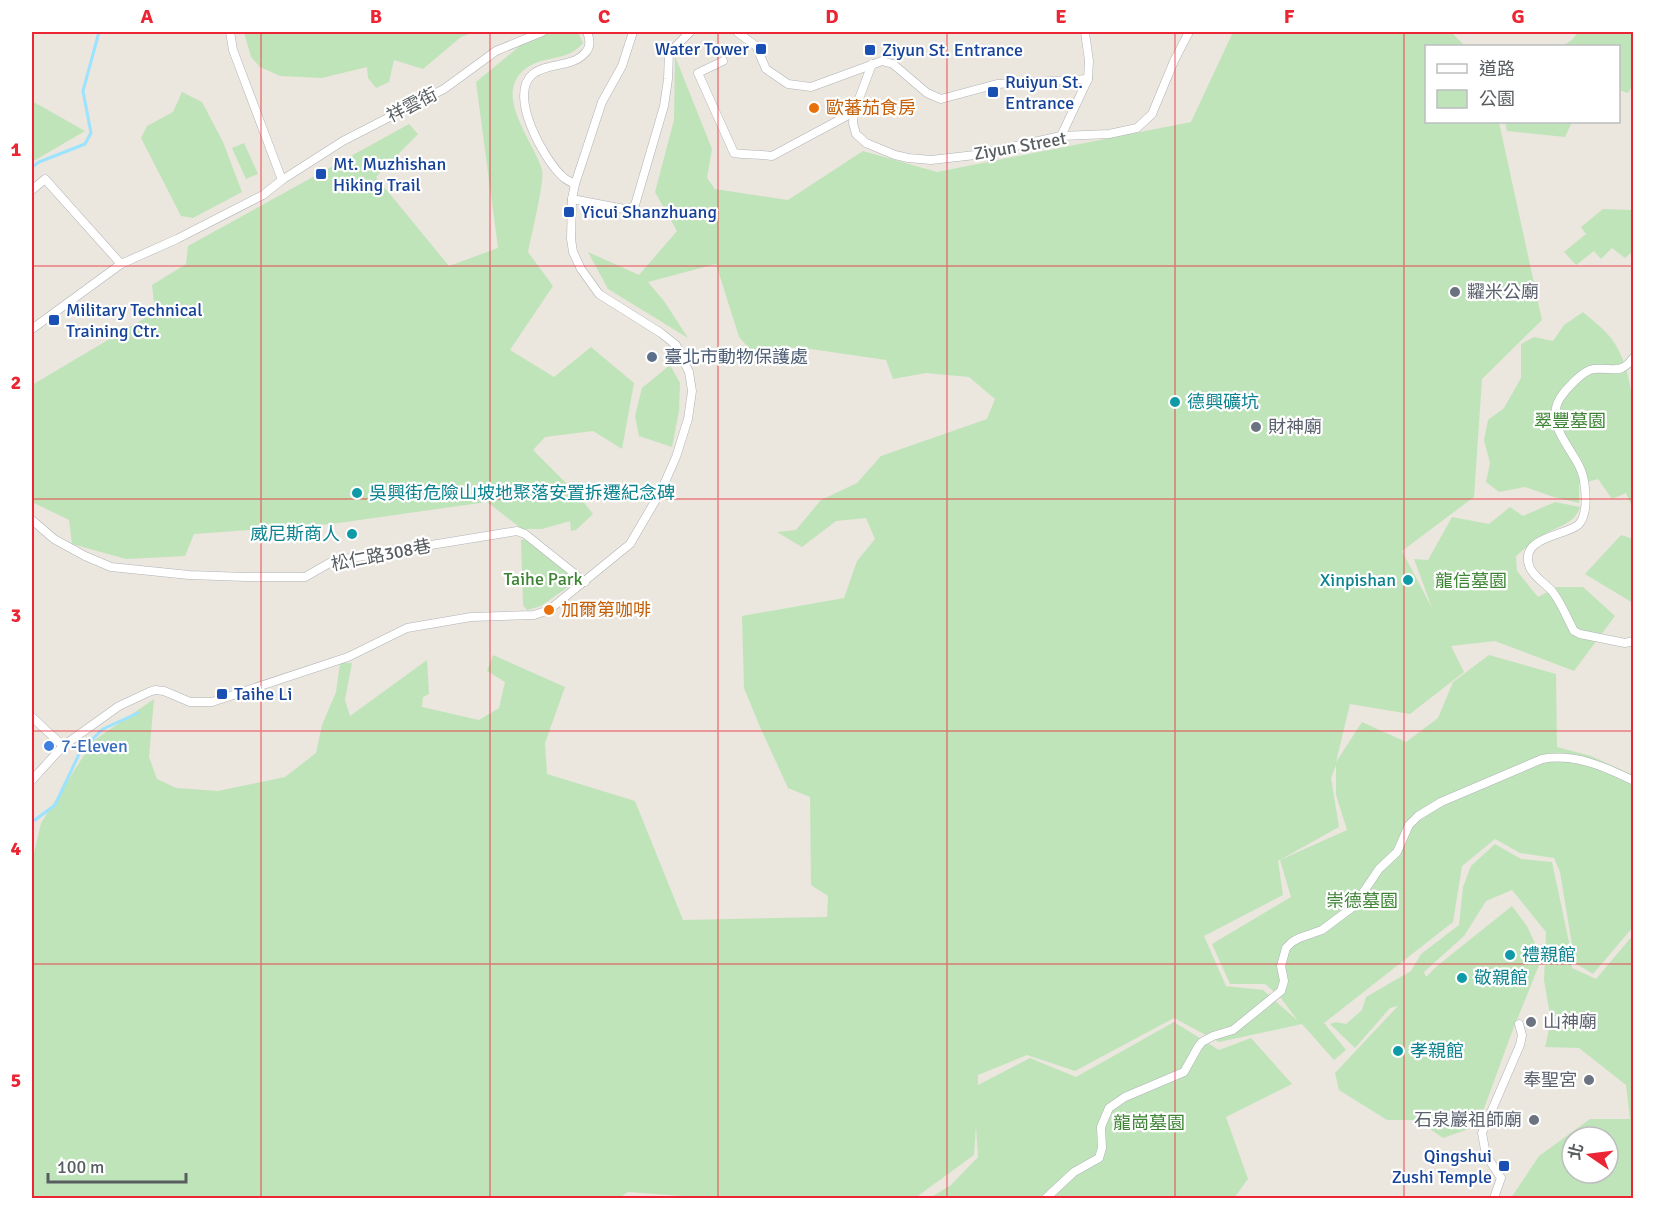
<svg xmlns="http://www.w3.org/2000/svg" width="1665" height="1230" font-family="Signika,'Noto Sans TC',sans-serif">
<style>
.green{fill:#c0e4ba;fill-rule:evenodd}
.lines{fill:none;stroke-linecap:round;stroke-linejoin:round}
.stream{stroke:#9be3ff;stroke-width:3}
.street-casing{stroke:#b0b3b7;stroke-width:9}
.street{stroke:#fff;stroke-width:8}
.grid{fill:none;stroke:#eb2534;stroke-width:1.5;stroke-opacity:0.55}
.transit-dot{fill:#1a4fb4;stroke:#fff;stroke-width:2}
.food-dot{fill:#e8710a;stroke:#fff;stroke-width:2}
.worship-dot{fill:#6b7280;stroke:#fff;stroke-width:2}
.service-dot{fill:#5c6f8a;stroke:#fff;stroke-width:2}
.culture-dot{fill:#0f9aa8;stroke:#fff;stroke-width:2}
.shop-dot{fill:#3f7fe0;stroke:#fff;stroke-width:2}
.labels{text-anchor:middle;stroke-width:4.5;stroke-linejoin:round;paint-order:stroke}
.transit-label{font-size:18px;fill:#164399;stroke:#fff;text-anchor:start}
.street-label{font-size:18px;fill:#585d60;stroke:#fff}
.food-label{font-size:18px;fill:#c56008;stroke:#fff;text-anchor:start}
.worship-label{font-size:18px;fill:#5b616d;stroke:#fff;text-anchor:start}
.service-label{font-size:18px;fill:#4e5e75;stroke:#fff;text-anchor:start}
.culture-label{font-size:18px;fill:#0d838f;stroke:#fff;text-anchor:start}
.park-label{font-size:18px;fill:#3c8433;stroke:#fff}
.shop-label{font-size:18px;fill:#366cbe;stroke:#fff;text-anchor:start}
.neatline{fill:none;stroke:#eb2534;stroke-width:2}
.grid-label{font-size:20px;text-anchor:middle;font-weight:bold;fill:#eb2534}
</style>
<rect width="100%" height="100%" fill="#ebe6de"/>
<!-- green -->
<g class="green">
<path d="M244 32H474L461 37 423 69 394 60 389 82 376 88 368 78 367 67 322 78 280 76 260 67 251 57Z"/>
<path d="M551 32H578L583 43C565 65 538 52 519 75 498 102 535 144 542 170 545 179 531 238 528 252L553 286 510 350 554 377 591 347 634 383 622 449 593 431 545 437 533 450 578 495 593 514 576 530 571 531 570 521 542 529H522L487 502 331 524 194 534 185 556 126 559 72 544 69 520 32 502V385L155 312 152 285 186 264 188 246 409 124 418 134 376 177 449 266 498 248 476 82 527 40Z"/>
<path d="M1233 32H1451L1465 46H1426V122H1499L1542 320 1482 379 1474 497 1402 551 1432 608 1414 559 1428 560 1452 517 1489 524 1510 507 1523 516 1555 502 1580 507C1575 523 1561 525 1547 533 1536 539 1526 547 1516 556L1517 571 1538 597 1557 587H1583L1615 616 1574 671 1495 641 1451 646 1464 672 1410 714 1350 704 1336 762 1362 722 1406 742 1438 718 1453 682 1489 655 1556 674 1557 747 1591 756 1633 775V927L1593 974 1575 963 1560 872 1554 858 1520 853 1495 839 1462 866 1453 922 1324 1023 1346 1050 1334 1060 1302 1024 1219 1042 1174 1018 1075 1071 1027 1055 978 1075V1085L1030 1058 1076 1077 1174 1022 1219 1050 1251 1038 1292 1084 1226 1117 1248 1179 1234 1198H930L951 1185 978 1157 976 1126 974 1155 915 1198H708L628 1192 619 1198H32V861L41 823 93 741 154 699 149 757 157 779 176 788 218 791 285 777 316 753 322 725 336 692 340 663H352L345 700 350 716 427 660 429 694 423 697 422 707 479 720 499 708 505 682 487 671 493 655 565 687 545 743 547 774 635 801 683 920 827 917 828 896 811 885 810 797 788 788 760 727 744 688 742 616 844 598 857 561 875 539 866 518 836 521 802 547 777 532 796 530 821 500 857 483 881 456 987 419 995 399 969 377 926 373 893 379 886 360 797 347 755 355 739 337 716 264 648 282 664 301 688 338 608 289 588 252 639 275 677 231 655 192 674 120 675 56 712 149 707 178 715 189 788 200 863 151 937 172 1191 122ZM1336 765V795L1347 830 1280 860 1291 897 1212 944 1230 984H1265L1280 997 1298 1021 1263 990 1226 986 1204 936 1283 895 1278 861 1339 827 1331 778Z"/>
<path d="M1578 32H1633V85L1628 93 1619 90 1618 46H1562L1572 40Z"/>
<path d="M182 92 202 102 223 142 242 192 193 218 181 216 141 138 147 126 173 112Z"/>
<path d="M32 101 85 131 32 162Z"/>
<path d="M1505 122H1572L1565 137 1507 131Z"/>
<path d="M244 143 258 174 246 179 232 148Z"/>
<path d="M1603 209 1633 210V233L1631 235 1633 237V251L1625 258 1612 248 1601 259 1594 251 1576 265 1564 252 1586 234 1581 227Z"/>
<path d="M1583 312C1592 320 1603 328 1610 337 1643 377 1633 460 1633 509L1626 493 1612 499 1598 479 1579 484V503L1554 497 1525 487 1499 492 1486 482 1490 463 1484 440 1488 420 1504 408 1521 378V344L1534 337 1553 341 1564 325Z"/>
<path d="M670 365 680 383 679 411 672 447 639 436 635 416 642 388Z"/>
<path d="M1621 535 1633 539V603L1585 574Z"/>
<path d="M526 539 578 580 541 606 527 610 523 605 521 540Z"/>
<path d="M1495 844 1521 859 1552 862 1569 942 1572 968 1596 979 1633 935V1198H1511L1539 1156 1590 1119H1630L1626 1085 1579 1048 1545 1047 1551 1021 1544 980 1546 932 1512 890 1486 901 1464 936 1424 972 1426 977 1437 966 1512 906 1527 926 1542 958 1512 1032 1483 1111 1474 1127 1443 1138 1417 1120H1387L1339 1090 1335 1073 1398 1006 1390 1008 1355 1048 1330 1024 1336 1022 1346 1024 1362 1010 1366 997 1411 971 1421 954 1459 925 1463 887 1471 866ZM1572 1137H1608V1173H1572Z"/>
</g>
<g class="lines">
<!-- stream -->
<g class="stream">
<path d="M32 167 39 162 85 144 91 133 83 91 99 32"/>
<path d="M32 819 35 820 55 805 81 750 103 729 138 713"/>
</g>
<defs>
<g id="street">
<path d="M230 32 233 50 282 180"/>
<path d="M737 32 756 46 766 69 788 84 811 87 882 61 893 64 927 93 941 99 997 84 1088 79"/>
<path d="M723 61 698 73 734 153C747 155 759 154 772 156L854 112"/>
<path d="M872 64 854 112 853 123 856 134 866 143 895 155 908 158 931 160 975 155 1061 136 1109 134 1137 128 1152 114 1174 61 1189 32"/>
<path d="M1061 136 1088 79 1089 61 1085 32"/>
<path d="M575 184C571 182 566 180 563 177 544 160 507 94 533 74 548 62 572 68 585 53 591 47 590 39 587 32"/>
<path d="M32 190 45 179 121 264"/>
<path d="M572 199 624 209 631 208 635 205 664 106 668 79 669 53 690 32"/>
<path d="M32 329 121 264 177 239 263 195 282 180 343 141 444 89 496 51 542 32"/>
<path d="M1634 357C1620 376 1613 367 1594 369 1583 370 1566 389 1560 398 1542 429 1580 452 1584 481 1586 492 1588 516 1578 525 1565 536 1517 537 1530 568 1535 578 1545 583 1552 591 1561 602 1567 618 1574 631L1580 634 1625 643 1634 641"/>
<path d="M32 520 54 539 85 556 111 567 189 575 246 577H305L333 561 517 531 525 534 585 582"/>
<path d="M32 717 63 746"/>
<path d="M32 780 63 746 119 706 149 692 155 690 164 691 190 702H212L348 657 407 628 471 617 534 615 549 610 630 544 661 491 676 457 688 419 692 391 689 372 676 345 661 333 599 294 581 269 573 252 571 239 572 199 575 184 602 102 622 66 633 32"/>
<path d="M1046 1198 1074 1172 1099 1158 1102 1148 1101 1127 1109 1108 1125 1097 1184 1072 1198 1047 1202 1042 1213 1036 1233 1030 1281 991 1284 981 1281 966 1286 948 1292 942 1299 938 1322 930 1354 906 1379 869 1397 852 1409 825 1418 816 1441 802 1542 759C1575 753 1605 767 1634 781"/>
<path d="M1494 1198 1501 1178 1486 1155 1482 1133 1520 1045 1522 1035 1519 1024"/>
</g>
</defs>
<!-- street casing -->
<use href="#street" class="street-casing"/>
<!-- street -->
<use href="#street" class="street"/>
</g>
<!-- grid -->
<path class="grid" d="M261 32V1198M490 32V1198M718 32V1198M947 32V1198M1175 32V1198M1404 32V1198M32 266H1634M32 499H1634M32 731H1634M32 964H1634"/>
<!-- markers -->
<g class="transit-dot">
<rect x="755" y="43" width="12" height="12" rx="3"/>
<rect x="864" y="44" width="12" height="12" rx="3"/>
<rect x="987" y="86" width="12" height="12" rx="3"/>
<rect x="315" y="168" width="12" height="12" rx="3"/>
<rect x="563" y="206" width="12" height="12" rx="3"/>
<rect x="48" y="314" width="12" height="12" rx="3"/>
<rect x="216" y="688" width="12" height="12" rx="3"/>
<rect x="1498" y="1160" width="12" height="12" rx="3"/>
</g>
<g class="food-dot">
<circle cx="814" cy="108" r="6"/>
<circle cx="549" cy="610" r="6"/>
</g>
<g class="worship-dot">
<circle cx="1455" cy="292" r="6"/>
<circle cx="1256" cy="427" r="6"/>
<circle cx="1531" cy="1022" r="6"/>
<circle cx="1589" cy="1080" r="6"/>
<circle cx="1534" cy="1120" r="6"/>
</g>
<circle class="service-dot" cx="652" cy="357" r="6"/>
<g class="culture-dot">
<circle cx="1175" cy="402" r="6"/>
<circle cx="357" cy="493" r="6"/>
<circle cx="352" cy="534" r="6"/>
<circle cx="1408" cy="580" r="6"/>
<circle cx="1510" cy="955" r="6"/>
<circle cx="1462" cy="978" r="6"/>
<circle cx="1398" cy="1051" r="6"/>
</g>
<circle class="shop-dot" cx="49" cy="746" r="6"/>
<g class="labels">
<!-- transit labels -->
<g class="transit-label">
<text x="749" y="55" text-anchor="end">Water Tower</text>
<text x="882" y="56">Ziyun St. Entrance</text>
<text x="1005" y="88">Ruiyun St.<tspan x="1005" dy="21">Entrance</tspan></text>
<text x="333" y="170">Mt. Muzhishan<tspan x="333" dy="21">Hiking Trail</tspan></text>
<text x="581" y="218">Yicui Shanzhuang</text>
<text x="66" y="316">Military Technical<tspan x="66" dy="21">Training Ctr.</tspan></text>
<text x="234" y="700">Taihe Li</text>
<text x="1492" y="1162" text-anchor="end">Qingshui<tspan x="1492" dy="21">Zushi Temple</tspan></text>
</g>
<!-- street labels -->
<g class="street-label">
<text transform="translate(412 105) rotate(-27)" y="6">祥雲街</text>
<text transform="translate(1020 146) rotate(-10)" y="6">Ziyun Street</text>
<text transform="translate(381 555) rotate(-11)" y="6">松仁路308巷</text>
</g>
<!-- food labels -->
<g class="food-label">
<text x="826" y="114">歐蕃茄食房</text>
<text x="561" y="616">加爾第咖啡</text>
</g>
<!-- worship labels -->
<g class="worship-label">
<text x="1467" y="298">糶米公廟</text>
<text x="1268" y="433">財神廟</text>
<text x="1543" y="1028">山神廟</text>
<text x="1577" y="1086" text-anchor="end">奉聖宮</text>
<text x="1522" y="1126" text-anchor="end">石泉巖祖師廟</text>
</g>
<!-- service labels -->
<g class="service-label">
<text x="664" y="363">臺北市動物保護處</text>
</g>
<!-- culture labels -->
<g class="culture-label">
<text x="1187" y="408">德興礦坑</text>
<text x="369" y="499">吳興街危險山坡地聚落安置拆遷紀念碑</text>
<text x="340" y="540" text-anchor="end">威尼斯商人</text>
<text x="1396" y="586" text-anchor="end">Xinpishan</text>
<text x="1522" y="961">禮親館</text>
<text x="1474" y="984">敬親館</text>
<text x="1410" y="1057">孝親館</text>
</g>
<!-- park labels -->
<g class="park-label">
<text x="1570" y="427">翠豐墓園</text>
<text x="543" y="585">Taihe Park</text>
<text x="1471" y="587">龍信墓園</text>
<text x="1362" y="907">崇德墓園</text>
<text x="1149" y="1129">龍崗墓園</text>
</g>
<!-- shop labels -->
<g class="shop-label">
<text x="61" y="752">7-Eleven</text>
</g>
</g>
<!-- border -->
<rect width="1665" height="1230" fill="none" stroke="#ffffff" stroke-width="66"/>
<!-- legend -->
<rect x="1425" y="45" width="195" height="78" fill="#ffffff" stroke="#bcbebf" stroke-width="1.5"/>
<rect x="1437" y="64" width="30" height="9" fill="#ffffff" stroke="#bcbebf" stroke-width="1.5"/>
<text x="1479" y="75" font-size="18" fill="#585d60">道路</text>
<rect x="1437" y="90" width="30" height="18" fill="#c0e4ba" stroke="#bcbebf" stroke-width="1.5"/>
<text x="1479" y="105" font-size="18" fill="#585d60">公園</text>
<!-- north arrow -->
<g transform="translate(1590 1155) rotate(284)"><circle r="28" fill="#ffffff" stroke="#bcbebf" stroke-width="1.5"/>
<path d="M0-4.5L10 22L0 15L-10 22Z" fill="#eb2534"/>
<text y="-9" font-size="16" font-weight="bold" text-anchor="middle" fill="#585d60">北</text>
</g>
<!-- scale -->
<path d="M48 1173v9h138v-9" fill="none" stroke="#585d60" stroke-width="3"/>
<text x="57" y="1173" font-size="18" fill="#585d60" stroke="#ffffff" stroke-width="4.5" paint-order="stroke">100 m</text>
<rect x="33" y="33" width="1599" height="1164" class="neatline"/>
<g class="grid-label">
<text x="147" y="23">A</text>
<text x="376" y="23">B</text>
<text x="604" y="23">C</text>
<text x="832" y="23">D</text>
<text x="1061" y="23">E</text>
<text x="1289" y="23">F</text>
<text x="1518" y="23">G</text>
<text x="16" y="156">1</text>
<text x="16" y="389">2</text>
<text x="16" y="622">3</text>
<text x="16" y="855">4</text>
<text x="16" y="1087">5</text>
</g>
</svg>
